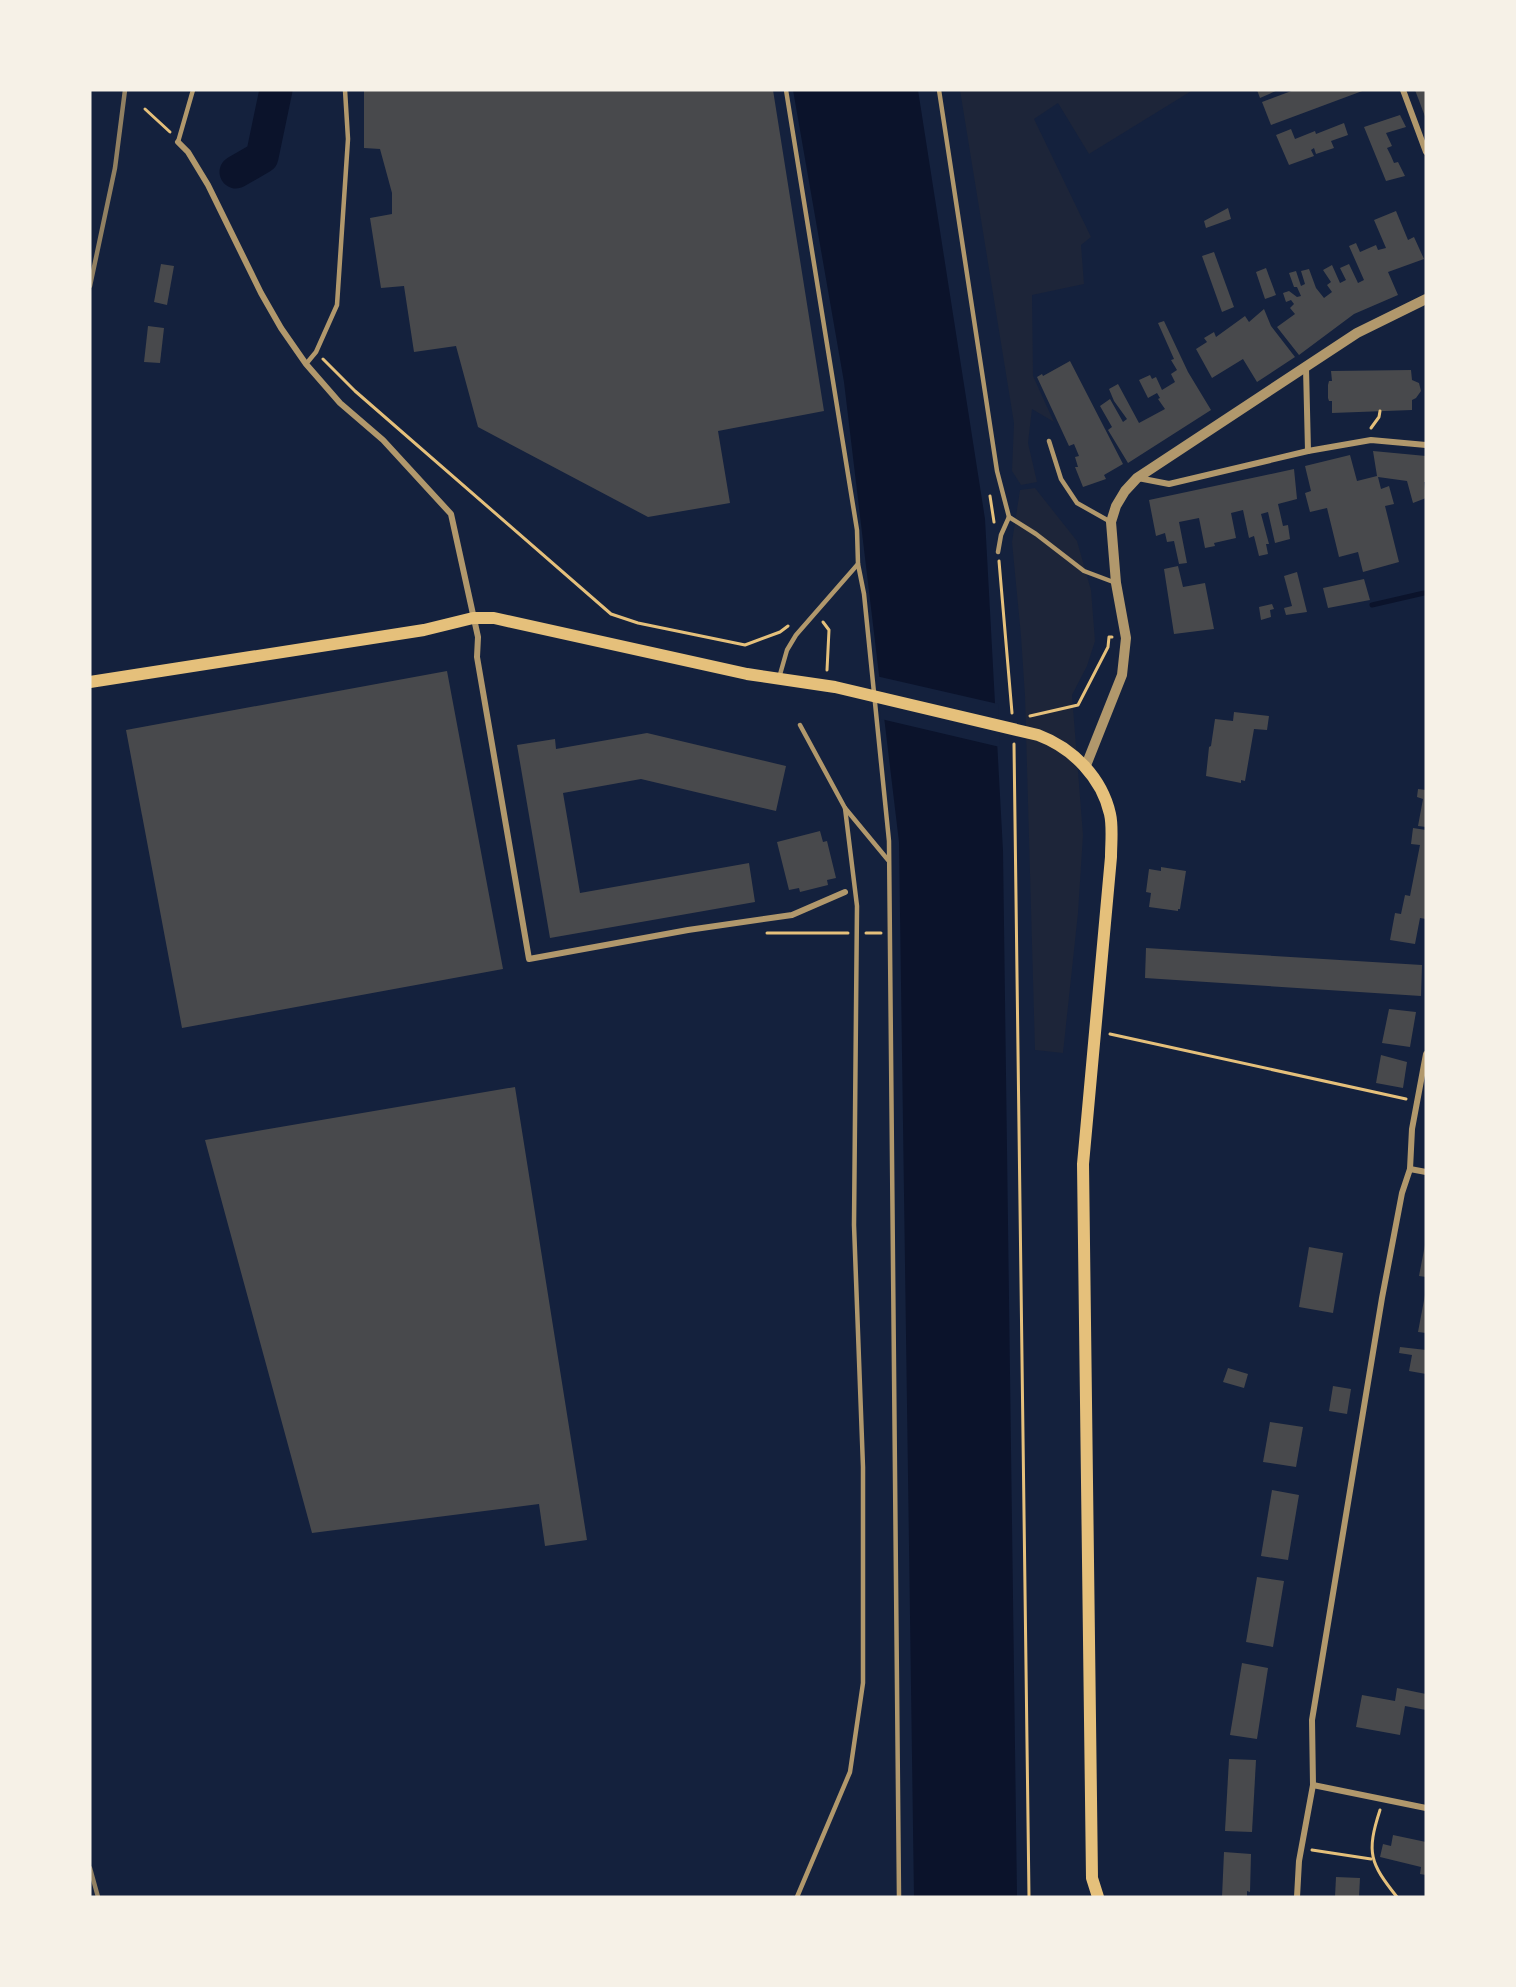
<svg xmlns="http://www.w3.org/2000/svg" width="1516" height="1987" font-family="Raleway,sans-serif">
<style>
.green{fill:#1d2539}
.water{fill:#0b132b}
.pier{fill:#14213d}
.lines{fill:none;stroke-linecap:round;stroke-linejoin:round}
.stream{stroke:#0b132b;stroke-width:5}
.river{stroke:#0b132b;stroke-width:33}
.building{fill:#48494c}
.path{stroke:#e5c07b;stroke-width:3}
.service{stroke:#b1986c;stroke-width:4.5}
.minor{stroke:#b1986c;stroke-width:6}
.tertiary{stroke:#b1986c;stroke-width:10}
.secondary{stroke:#e5c07b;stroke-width:12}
.rail{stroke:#918062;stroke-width:4.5}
</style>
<rect width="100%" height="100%" fill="#14213d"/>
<!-- green -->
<g class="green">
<path d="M960 90H1193L1089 154 1058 103 1034 119 1091 237 1081 245 1084 284 1032 295 1033 376 1054 422 1032 409 1028 443 1037 482 1021 485 1012 471 1014 423Z"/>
<path d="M1035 488 1077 541 1091 590 1095 641 1087 666 1072 695 1083 835 1078 913 1063 1053 1035 1050 1025 696 1021 636 1012 542 1020 490Z"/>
</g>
<!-- water -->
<path class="water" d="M793 90H918L985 519 1003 851 1017 1897H914L899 842 844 382Z"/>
<!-- pier -->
<path class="pier" d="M876 676 998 704 1000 747 881 719Z"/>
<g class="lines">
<!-- stream -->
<path class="stream" d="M1372 605 1424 593"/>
<!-- river -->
<path class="river" d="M236 172 262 157 276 90"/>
</g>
<!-- building -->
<g class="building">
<path d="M364 90H773L824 411 718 431 730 503 648 517 478 427 456 346 414 352 404 286 381 288 370 218 392 214V193L380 149 364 148Z"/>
<path d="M1257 90H1278L1260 98Z"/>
<path d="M1294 90H1365L1271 125 1262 102Z"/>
<path d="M1415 90H1426V119Z"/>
<path d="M1400 115 1406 127 1386 133 1392 146 1387 148 1391 156 1394 163 1398 162 1405 176 1386 181 1364 127Z"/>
<path d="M1344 123 1348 135 1331 141 1334 148 1316 154 1314 148 1311 150 1314 156 1289 165 1276 135 1291 129 1295 139 1315 131 1316 134Z"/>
<path d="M1228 208 1231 219 1206 228 1204 221Z"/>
<path d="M1396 211 1408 240 1414 237 1424 259 1388 272 1398 295 1354 314 1299 355 1277 327 1295 314 1290 308 1294 304 1291 300 1286 302 1283 293 1289 291 1297 297 1301 296 1297 287H1294L1289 273 1296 271 1301 286 1305 284 1301 271 1309 269 1316 288 1324 298 1332 292 1327 285 1331 282 1323 270 1332 265 1340 283 1346 280 1340 268 1349 264 1358 283 1364 280 1349 246 1356 243 1360 252 1376 245 1378 250 1386 248 1374 220Z"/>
<path d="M1214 252 1234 307 1222 312 1202 256Z"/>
<path d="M161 264 174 266 167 305 154 302Z"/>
<path d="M1266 268 1276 295 1265 299 1256 272Z"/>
<path d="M1264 309 1271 326 1295 357 1257 382 1243 359 1212 378 1196 349 1207 342 1204 338 1214 332 1216 337 1245 316 1249 322Z"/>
<path d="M1164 321 1188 372 1211 410 1128 463 1108 430 1112 427 1100 406 1110 399 1123 422 1127 419 1114 401 1109 389 1118 384 1139 423 1165 409 1158 399 1160 398 1157 393 1148 398 1139 380 1150 375 1152 379 1156 377 1162 390 1175 382 1171 374 1177 370 1171 360 1174 359 1158 323Z"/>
<path d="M148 326 164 328 160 363 144 362Z"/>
<path d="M1070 361 1123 464 1104 475 1106 479 1083 487 1075 467H1078L1075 457 1079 456 1074 444 1069 446 1037 377 1042 374 1043 376Z"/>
<path d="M1411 370 1412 380 1419 383 1421 391 1416 398 1412 400V410L1332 413V401H1329L1328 398V385L1329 381H1332L1331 371Z"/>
<path d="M1373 451 1426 456V482H1424L1426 498 1413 503 1407 481 1378 477 1381 489 1389 486 1394 504 1385 506 1399 562 1363 572 1358 552 1339 557 1327 508 1310 512 1305 493 1311 491 1305 466 1350 455 1357 481 1377 476Z"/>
<path d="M1294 469 1297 499 1278 504 1283 526 1288 525 1290 539 1275 543 1268 512 1261 514 1269 544H1266L1268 554 1259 556 1254 536 1249 538 1243 510 1231 513 1236 538 1214 543 1215 546 1205 548 1199 518 1179 522 1187 563 1179 564 1174 541 1167 542 1165 533 1156 536 1149 500Z"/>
<path d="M1178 566 1183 587 1205 583 1214 629 1174 634 1164 569Z"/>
<path d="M1297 572 1307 612 1286 615 1284 608 1292 606 1284 576Z"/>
<path d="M1364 579 1370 600 1328 608 1323 588Z"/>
<path d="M1272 604 1274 609 1270 610 1271 617 1261 620 1259 607Z"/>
<path d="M447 671 503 969 182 1028 126 730Z"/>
<path d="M1234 712 1269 716 1267 730 1254 729 1245 781 1241 780V783L1206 776 1209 747 1211 746 1215 719 1233 721Z"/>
<path d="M647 733 786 766 776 811 641 779 563 793 580 893 749 863 755 902 550 938 517 745 555 739 556 749Z"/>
<path d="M1418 789 1426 790V827L1418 826 1423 799 1417 797Z"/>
<path d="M1413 828 1426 830V919L1420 918 1415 944 1390 940 1395 913 1401 914 1405 895 1410 896 1420 845 1411 844Z"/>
<path d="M820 831 823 842 827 841 836 878 827 880 828 885 800 892 799 888 789 890 777 842Z"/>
<path d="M1161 867 1186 871 1180 909H1178V911L1149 907 1151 893 1146 892 1149 869 1161 871Z"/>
<path d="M1146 948 1422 965 1421 996 1145 978Z"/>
<path d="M1389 1009 1416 1012 1410 1047 1382 1043Z"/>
<path d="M1381 1055 1407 1062 1403 1088 1376 1083Z"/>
<path d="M515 1087 587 1540 545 1546 539 1504 312 1533 205 1140Z"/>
<path d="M1425 1245H1426V1277L1419 1276Z"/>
<path d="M1309 1247 1343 1253 1333 1313 1299 1307Z"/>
<path d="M1425 1295H1426V1333L1418 1332Z"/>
<path d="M1400 1347 1426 1350V1374L1409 1371 1412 1355 1399 1353Z"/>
<path d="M1228 1368 1248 1374 1244 1388 1223 1382Z"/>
<path d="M1333 1386 1351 1389 1347 1414 1329 1411Z"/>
<path d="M1270 1422 1303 1427 1296 1467 1263 1462Z"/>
<path d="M1272 1490 1299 1495 1288 1560 1261 1556Z"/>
<path d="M1257 1577 1284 1581 1273 1647 1246 1642Z"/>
<path d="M1242 1663 1268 1668 1257 1739 1230 1735Z"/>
<path d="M1397 1688 1426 1694V1710L1405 1706 1400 1735 1356 1727 1362 1695 1395 1701Z"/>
<path d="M1229 1759 1256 1760 1252 1832 1225 1831Z"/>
<path d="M1393 1835 1426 1842V1875L1420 1874 1421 1867 1380 1857 1383 1844 1391 1846Z"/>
<path d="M1224 1852 1251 1854 1250 1892 1247 1891V1897H1222Z"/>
<path d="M1336 1877 1360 1878 1359 1897H1335Z"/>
</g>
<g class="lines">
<!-- path -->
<g class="path">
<path d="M145 109 170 132"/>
<path d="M323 359 355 391 611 614 638 623 745 645 780 632 788 626"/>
<path d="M1371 428 1379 417 1380 411"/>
<path d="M990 496 994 522"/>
<path d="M999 561 1012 713"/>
<path d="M823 622 829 630 827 670"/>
<path d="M1030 716 1078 705 1108 647 1109 637H1112"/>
<path d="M1014 744 1029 1897"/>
<path d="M767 933H848"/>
<path d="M866 933H881"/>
<path d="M1110 1034 1406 1099"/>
<path d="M1380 1810C1366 1853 1370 1863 1397 1897"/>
<path d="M1312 1850 1371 1859"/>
</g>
<!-- service -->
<g class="service">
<path d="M786 90 857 530 858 564 864 594 889 841 899 1897"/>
<path d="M939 90 997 471 1009 517 1001 535 998 552"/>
<path d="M178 142 193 90"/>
<path d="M306 364 316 352 337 305 348 139 345 90"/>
<path d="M1049 441 1061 479 1077 503 1109 521"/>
<path d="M1009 517 1036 534 1084 571 1116 583"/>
<path d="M779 678 787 650 796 635 858 564"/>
<path d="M800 725 845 808 888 860"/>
<path d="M797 1897 850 1772 863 1683V1467L854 1225 857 906 845 808"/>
</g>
<!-- minor -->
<g class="minor">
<path d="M1403 90 1426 152"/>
<path d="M178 142 188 152 208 185 261 293 281 328 306 364 340 403 383 440 451 514 478 637 477 657 529 959 688 930 792 915 845 892"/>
<path d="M1306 368 1308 451"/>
<path d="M1138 478 1169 484 1308 451 1371 440 1426 445"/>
<path d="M1410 1169 1426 1172"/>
<path d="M1313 1785 1426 1808"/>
<path d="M1297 1897 1299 1861 1313 1785 1312 1720 1382 1298 1402 1193 1410 1169 1412 1129 1426 1054"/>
</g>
<!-- tertiary -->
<path class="tertiary" d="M1085 768 1122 675 1126 638 1116 583 1111 522 1116 506 1125 491 1137 478 1357 333 1426 299"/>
<!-- secondary -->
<path class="secondary" d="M90 682 424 630 473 618H494L747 674 835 687 1038 735C1073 748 1102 778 1110 814 1113 827 1111 843 1111 857L1083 1164 1092 1878 1098 1897"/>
<!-- rail -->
<g class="rail">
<path d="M90 286 115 168 125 90"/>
<path d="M90 1868 98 1897"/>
</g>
</g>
<!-- border -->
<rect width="1516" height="1987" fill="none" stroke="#f6f1e7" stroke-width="183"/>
</svg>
